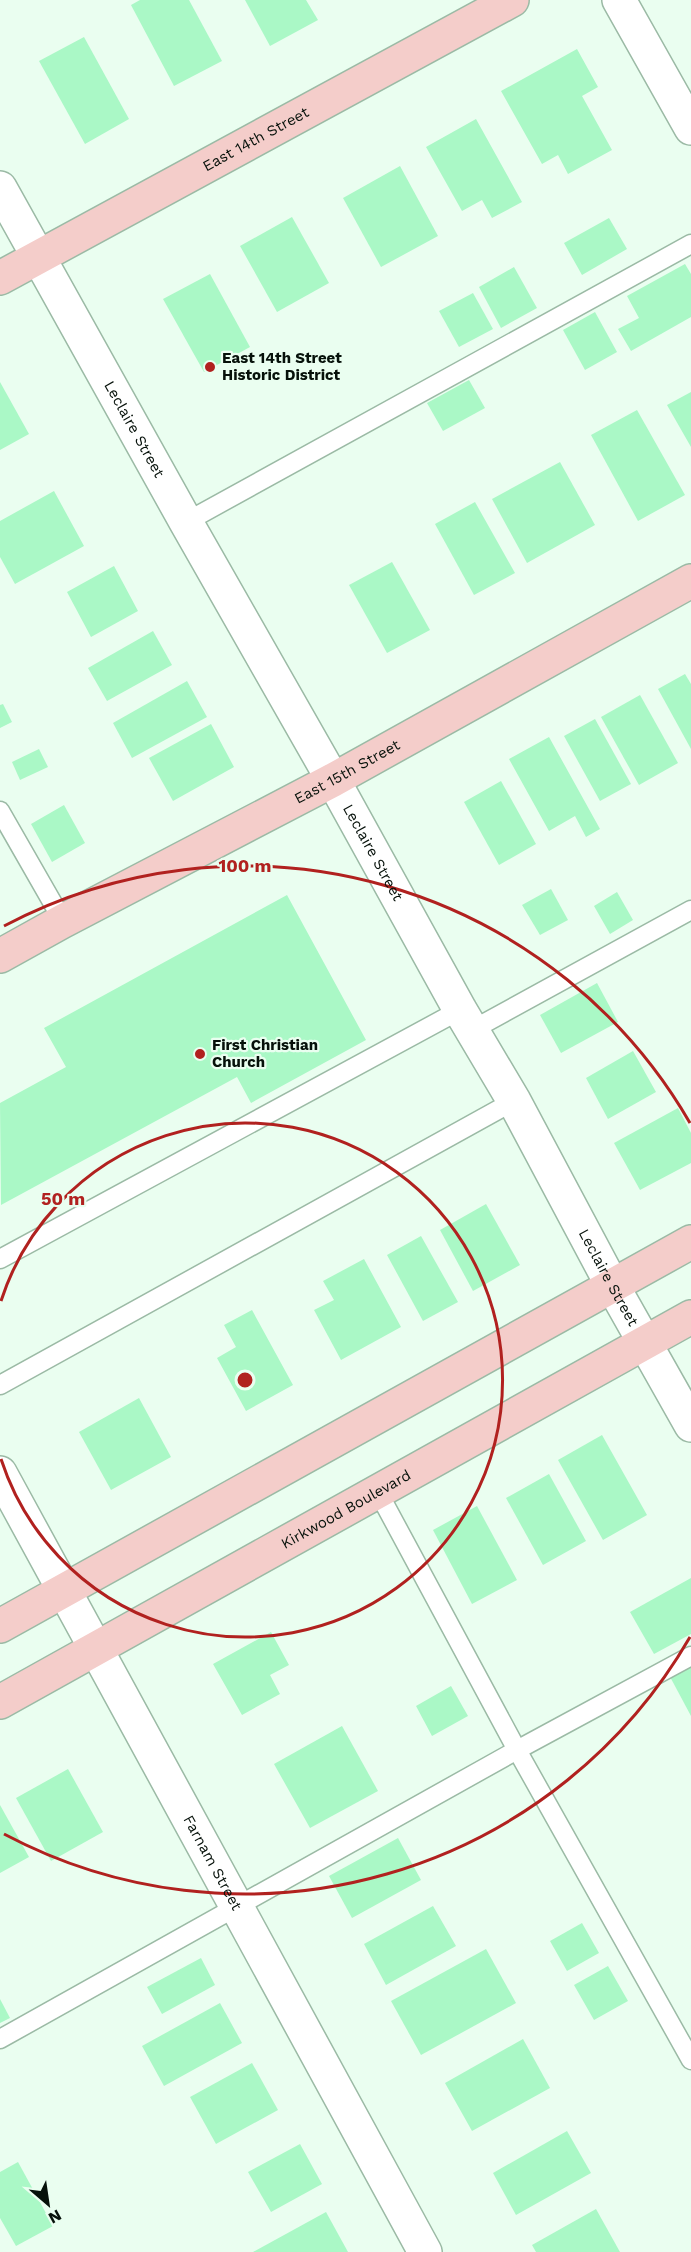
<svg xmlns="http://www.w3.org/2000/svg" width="691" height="2252" font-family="'Work Sans',sans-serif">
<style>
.building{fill:#aaf8c6}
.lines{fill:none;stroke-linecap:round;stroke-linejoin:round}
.lane-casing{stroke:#9bbaa5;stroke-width:21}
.street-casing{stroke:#9bbaa5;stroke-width:36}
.secondary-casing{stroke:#9bbaa5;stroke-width:36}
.lane{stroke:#fff;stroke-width:18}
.street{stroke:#fff;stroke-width:33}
.secondary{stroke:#f4cdca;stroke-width:33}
.ring{fill:none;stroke:#b1211f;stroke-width:3}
.poi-dot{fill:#b1211f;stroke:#eafef0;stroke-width:2}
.labels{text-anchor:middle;stroke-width:4.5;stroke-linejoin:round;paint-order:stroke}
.street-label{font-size:15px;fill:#06110a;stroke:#eafef0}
.poi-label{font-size:15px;font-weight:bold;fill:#06110a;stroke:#eafef0;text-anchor:start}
.centre{fill:#b1211f;stroke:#eafef0;stroke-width:3}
.ring-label{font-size:18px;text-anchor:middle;font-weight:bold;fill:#b1211f;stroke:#eafef0;stroke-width:4.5;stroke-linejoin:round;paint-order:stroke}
</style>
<rect width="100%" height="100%" fill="#eafef0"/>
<!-- building -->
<g class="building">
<path d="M140 0H189L222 61 174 86 131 5Z"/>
<path d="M245 0H306L318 20 270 46Z"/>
<path d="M84 37 129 119 85 144 39 61Z"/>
<path d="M577 49 598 87 582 96 612 150 568 174 558 155 542 164 501 91Z"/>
<path d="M476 119 522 202 492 218 482 200 462 211 426 147Z"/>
<path d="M400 166 438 236 381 267 343 198Z"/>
<path d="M292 217 329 283 277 312 240 246Z"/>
<path d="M609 218 627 249 582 275 564 243Z"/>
<path d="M685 264 691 274V317L631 351 618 329 639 318 627 296Z"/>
<path d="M514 267 537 308 501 328 479 287Z"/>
<path d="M210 274 250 347 204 372 163 299Z"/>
<path d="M473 293 493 329 459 347 439 311Z"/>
<path d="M595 312 617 352 585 370 563 330Z"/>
<path d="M469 380 485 408 443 431 427 403Z"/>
<path d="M0 382 29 434 0 450Z"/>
<path d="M691 392V447L667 405Z"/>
<path d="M637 410 685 495 638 521 591 435Z"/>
<path d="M560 462 595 525 527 563 492 499Z"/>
<path d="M54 491 84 546 15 584 0 557V521Z"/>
<path d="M475 502 515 573 474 595 435 524Z"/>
<path d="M392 562 430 630 387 653 349 585Z"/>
<path d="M114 566 138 611 91 637 67 592Z"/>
<path d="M153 631 172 665 107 701 88 668Z"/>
<path d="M685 674 691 684V749L658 689Z"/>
<path d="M187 681 207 717 132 758 113 723Z"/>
<path d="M640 695 678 763 639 785 601 717Z"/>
<path d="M3 704 12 722 0 728V705Z"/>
<path d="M595 719 631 784 600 801 564 736Z"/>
<path d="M211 724 234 767 173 801 149 758Z"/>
<path d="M549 737 600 829 586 837 575 816 549 831 509 759Z"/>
<path d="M39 749 48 767 20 780 12 762Z"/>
<path d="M501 781 536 844 499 865 464 802Z"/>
<path d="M64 805 85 843 52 862 31 824Z"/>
<path d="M551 889 568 920 540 935 522 905Z"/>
<path d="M617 892 633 920 610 934 594 906Z"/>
<path d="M287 895 366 1040 251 1103 237 1077 1 1205 0 1103 66 1067 44 1028Z"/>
<path d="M597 983 618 1022 561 1053 540 1015Z"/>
<path d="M633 1051 656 1092 608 1119 586 1078Z"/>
<path d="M678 1108 691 1133V1163L640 1190 614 1143Z"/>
<path d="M486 1204 520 1265 473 1291 440 1230Z"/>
<path d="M421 1236 458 1302 423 1321 387 1255Z"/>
<path d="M364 1259 401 1327 341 1360 314 1310 334 1300 323 1281Z"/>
<path d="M252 1310 293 1385 246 1411 217 1358 236 1347 224 1325Z"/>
<path d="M139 1398 171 1457 111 1490 79 1432Z"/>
<path d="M602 1435 647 1515 603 1540 558 1460Z"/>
<path d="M549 1474 586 1541 543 1565 506 1498Z"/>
<path d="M477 1506 517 1580 472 1604 433 1530Z"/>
<path d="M691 1578V1634L654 1654 630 1612Z"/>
<path d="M271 1632 289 1665 270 1675 280 1694 242 1715 213 1664Z"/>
<path d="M691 1661V1716L668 1673Z"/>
<path d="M451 1686 468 1716 432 1736 416 1706Z"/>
<path d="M342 1726 378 1791 310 1828 274 1764Z"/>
<path d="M68 1769 103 1832 51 1861 16 1798Z"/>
<path d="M0 1805 29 1857 0 1873Z"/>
<path d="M398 1838 421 1880 352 1918 329 1876Z"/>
<path d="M433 1906 456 1946 386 1985 364 1944Z"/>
<path d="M582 1923 599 1953 567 1971 550 1941Z"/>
<path d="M486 1949 516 2003 421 2055 391 2001Z"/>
<path d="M201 1958 215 1985 162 2014 147 1987Z"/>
<path d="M608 1966 628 2001 594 2020 574 1985Z"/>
<path d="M0 1999 10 2018 0 2023Z"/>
<path d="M220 2003 242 2043 164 2086 142 2046Z"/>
<path d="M523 2039 550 2088 472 2131 445 2083Z"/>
<path d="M252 2063 278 2110 216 2144 190 2097Z"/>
<path d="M567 2131 591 2173 516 2215 493 2173Z"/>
<path d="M300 2144 322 2184 271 2212 248 2172Z"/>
<path d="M18 2162 53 2226 16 2246 0 2218V2172Z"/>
<path d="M596 2209 620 2252H536L532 2245Z"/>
<path d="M326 2212 348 2252H253Z"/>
</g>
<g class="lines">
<defs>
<g id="lane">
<path d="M186 522 691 244"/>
<path d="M0 811 63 921"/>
<path d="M472 1030 691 910"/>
<path d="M0 1259 460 1010"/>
<path d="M0 1385 514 1101"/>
<path d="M378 1492 517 1750 691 2060"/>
<path d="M0 2039 517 1750 691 1656"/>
</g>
<g id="street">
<path d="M619 0 691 128"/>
<path id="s1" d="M0 188 186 522 333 780 460 1010 514 1101 612 1285 691 1425"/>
<path id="s2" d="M0 1473 425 2252"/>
</g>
<g id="secondary">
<path id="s3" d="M0 278 512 0"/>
<path id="s4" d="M0 956 63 921 333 780 691 581"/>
<path d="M0 1626 691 1242"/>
<path id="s5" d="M0 1702 691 1317"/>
</g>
</defs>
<!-- lane casing -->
<use href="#lane" class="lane-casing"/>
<!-- street casing -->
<use href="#street" class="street-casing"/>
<!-- secondary casing -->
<use href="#secondary" class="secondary-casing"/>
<!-- lane -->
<use href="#lane" class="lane"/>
<!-- street -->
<use href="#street" class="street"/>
<!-- secondary -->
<use href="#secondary" class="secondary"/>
</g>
<!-- distance rings -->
<g class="ring">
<path d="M1 1301A257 257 0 1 1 1 1459"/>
<path d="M690 1637A514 514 0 0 1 4 1834M4 926A514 514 0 0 1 690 1123"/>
</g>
<!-- markers -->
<g class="poi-dot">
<circle cx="210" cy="367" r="6"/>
<circle cx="200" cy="1054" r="6"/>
</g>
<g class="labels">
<!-- street labels -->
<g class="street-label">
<text dy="5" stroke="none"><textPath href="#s3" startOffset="291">East 14th Street</textPath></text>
<text dy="5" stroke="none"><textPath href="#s1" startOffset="276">Leclaire Street</textPath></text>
<text dy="5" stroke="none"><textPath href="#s4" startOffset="393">East 15th Street</textPath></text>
<text dy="5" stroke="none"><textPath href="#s1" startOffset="762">Leclaire Street</textPath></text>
<text dy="5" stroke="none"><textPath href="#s1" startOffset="1248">Leclaire Street</textPath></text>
<text dy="5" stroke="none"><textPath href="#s5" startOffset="396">Kirkwood Boulevard</textPath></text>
<text dy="5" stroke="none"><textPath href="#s2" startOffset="444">Farnam Street</textPath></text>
</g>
<!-- poi labels -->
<g class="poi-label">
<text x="222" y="363">East 14th Street<tspan x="222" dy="17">Historic District</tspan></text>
<text x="212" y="1050">First Christian<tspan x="212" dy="17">Church</tspan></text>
</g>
</g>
<circle cx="245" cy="1380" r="9" class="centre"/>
<g class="ring-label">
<text x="245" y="872">100 m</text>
<text x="63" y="1205">50 m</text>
</g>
<!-- north arrow -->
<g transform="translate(48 2204) rotate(151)" stroke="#eafef0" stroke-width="4.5" paint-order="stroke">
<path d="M0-4.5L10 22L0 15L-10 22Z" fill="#06110a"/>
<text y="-9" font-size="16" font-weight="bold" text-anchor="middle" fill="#06110a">N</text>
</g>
</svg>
